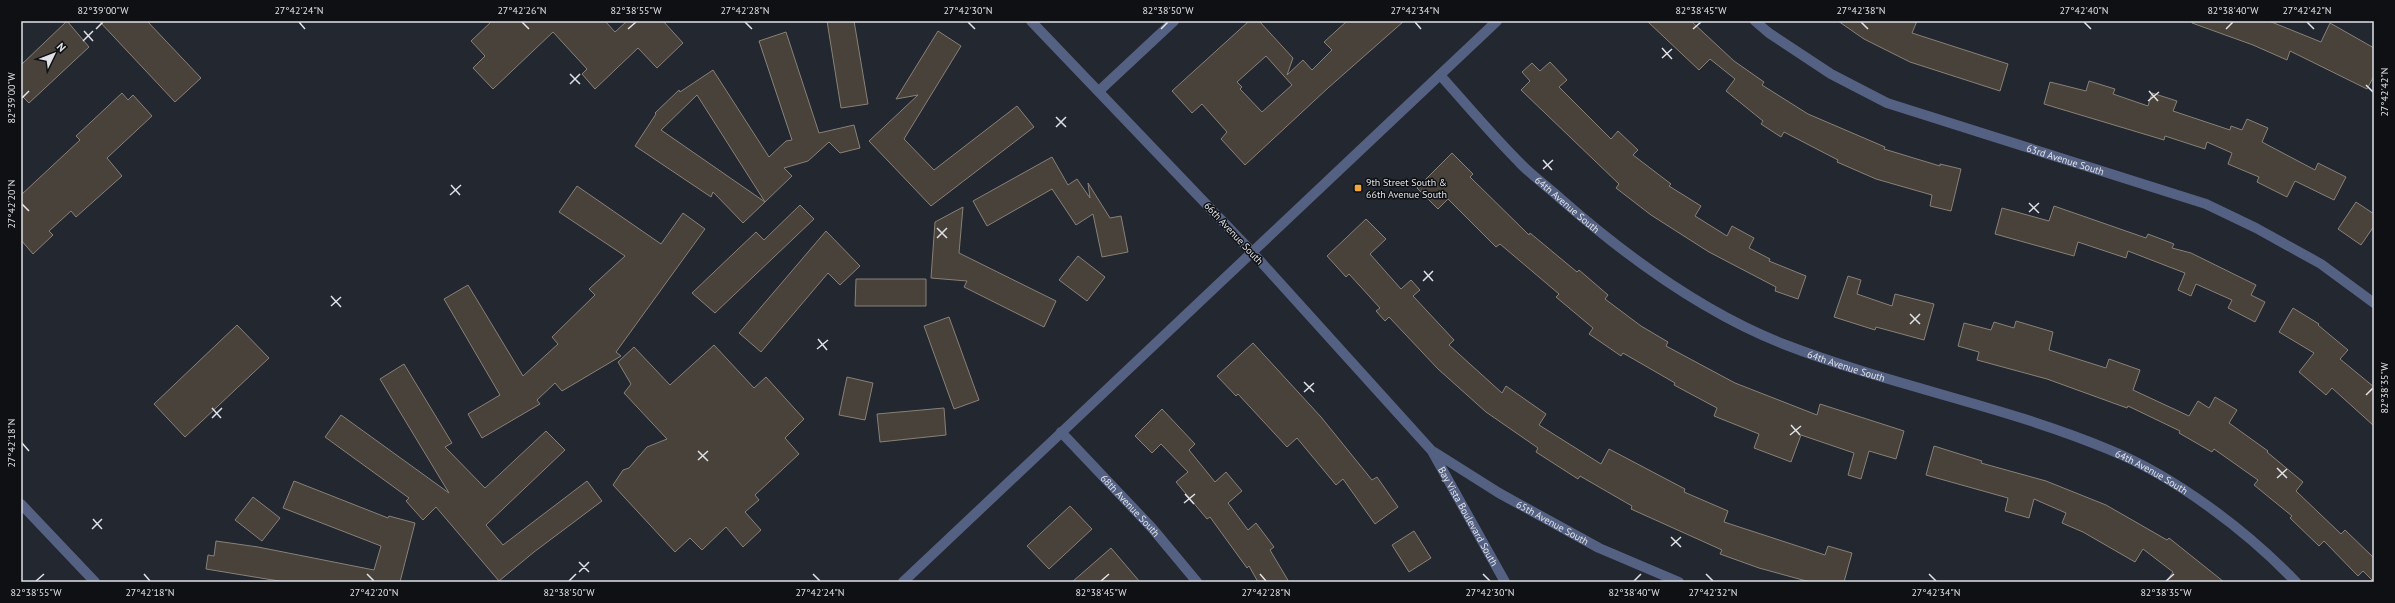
<svg xmlns="http://www.w3.org/2000/svg" width="2395" height="603" font-family="'PT Sans',sans-serif">
<style>
.building{fill:#49423a;stroke:#888178;fill-rule:evenodd}
.lines{fill:none;stroke-linecap:round;stroke-linejoin:round}
.minor{stroke:#546183;stroke-width:10}
.tertiary{stroke:#546183;stroke-width:10}
.ticks{fill:none;stroke:#e0e2e8;stroke-width:1.5}
.poi-dot{fill:#efa73d;stroke:#0e1013;stroke-width:1.5}
.labels{text-anchor:middle;stroke-width:3;stroke-linejoin:round;paint-order:stroke}
.street-label{font-size:10px;fill:#e0e2e8;stroke:#0e1013}
.poi-label{font-size:10px;fill:#e0e2e8;stroke:#0e1013;text-anchor:start}
.neatline{fill:none;stroke:#e0e2e8;stroke-width:1.5}
.ticks-label{font-size:10px;text-anchor:middle;fill:#e0e2e8}
</style>
<rect width="100%" height="100%" fill="#23272f"/>
<!-- building -->
<g class="building">
<path d="M67 21 89 47 29 103 21 95V65Z"/>
<path d="M99 21H147L201 78 175 102Z"/>
<path d="M492 21H605L615 32 627 21H663L683 43 657 68 638 48 595 89 582 74 587 69 553 32 493 89 473 68 485 56 471 41Z"/>
<path d="M827 21H854L868 104 841 108Z"/>
<path d="M1249 21H1259L1293 58 1287 75 1303 60 1312 70 1332 50 1324 42 1347 21H1404L1328 88 1245 165 1221 139 1227 132 1202 104 1192 113 1172 91ZM1266 56 1292 85 1262 112 1240 89 1242 87 1237 82Z"/>
<path d="M1647 21H1691L1734 61 1764 82 1762 85 1808 114 1885 147 1884 149 1940 166V164L1961 169 1951 211 1930 206 1932 195 1876 179 1837 162 1838 160 1784 132 1781 137 1761 124 1763 121 1726 91 1735 79 1710 59 1699 70Z"/>
<path d="M1838 21H1917L1912 33 2008 64 2000 91 1910 62 1864 39Z"/>
<path d="M2192 21H2269L2321 42 2330 23 2374 48V76L2367 89 2290 51 2287 60 2253 45 2192 23Z"/>
<path d="M938 31 961 46 904 139 934 170 1017 106 1034 127 931 206 869 141 918 95 896 99Z"/>
<path d="M786 32 819 133 854 125 860 148 840 153 829 142 808 161 784 168 792 176 765 202 697 95 661 130 765 202 743 223 713 192 711 197 635 146 656 114 655 113 679 90 680 92 713 70 769 157 786 141 792 140 759 41Z"/>
<path d="M1550 62 1567 80 1559 87 1611 139 1618 131 1638 150 1633 155 1671 184 1669 186 1701 206 1695 216 1727 236 1732 226 1754 238 1749 248 1770 259 1769 261 1806 276 1798 299 1775 291 1776 287 1709 252 1651 215 1616 188 1619 184 1521 90 1530 81 1522 72 1532 63 1540 71Z"/>
<path d="M2089 81 2115 89 2113 94 2148 106 2152 93 2177 101 2173 111 2230 130 2231 126 2242 130 2247 119 2268 128 2262 142 2315 170 2318 163 2346 177 2334 200 2295 181 2287 197 2257 182 2259 177 2228 164 2232 153 2207 142 2205 149 2165 136 2164 140 2044 104 2050 82 2086 91Z"/>
<path d="M122 93 128 100 133 95 152 116 107 158 122 176 76 217 71 211 49 231 53 235 33 254 21 240V195L80 140 76 136Z"/>
<path d="M1452 153 1473 174 1470 177 1529 235 1530 233 1577 272 1579 270 1608 295 1605 299 1641 326 1668 342 1666 346 1735 383 1817 415 1820 404 1904 431 1896 459 1869 451 1861 479 1848 475 1854 453 1801 435 1791 462 1754 448 1759 434 1714 416 1717 408 1674 385 1675 383 1623 353 1621 356 1589 334 1593 328 1556 297 1559 294 1500 244 1496 247 1448 199 1438 209 1417 188Z"/>
<path d="M1052 157 1068 185 1077 179 1090 198 1088 183 1110 218 1121 216 1128 252 1102 257 1093 214 1076 225 1052 189 987 226 973 201Z"/>
<path d="M577 186 661 244 683 213 705 229 616 352 621 356 562 391 555 383 537 400 540 404 482 438 468 414 500 395 444 299 468 285 523 376 558 344 552 337 595 295 589 289 625 256 559 212Z"/>
<path d="M2356 202 2374 214V226L2361 245 2338 229Z"/>
<path d="M800 205 814 219 715 313 692 293 756 232 764 240Z"/>
<path d="M2054 206 2146 238 2148 234 2174 244 2172 248 2191 253 2256 285 2251 295 2265 302 2255 322 2228 308 2232 300 2196 284 2191 296 2178 290 2185 273 2128 251 2126 258 2078 242 2074 256 1995 234 2002 208 2049 221Z"/>
<path d="M963 207 959 253 1056 301 1044 327 964 287 967 281 931 278 935 222Z"/>
<path d="M1366 219 1386 239 1370 254 1401 289 1411 280 1420 290 1413 296 1454 340 1449 345 1502 393 1506 386 1546 414 1539 425 1601 464 1609 449 1685 489 1684 492 1728 511 1724 522 1825 555 1828 546 1852 553 1844 582H1810L1759 568 1720 554 1722 550 1631 509 1632 506 1580 476 1578 479 1536 452 1538 448 1486 412 1438 369 1389 317 1385 321 1376 311 1380 308 1349 274 1346 277 1327 256Z"/>
<path d="M826 231 860 266 840 285 828 273 761 352 739 333Z"/>
<path d="M1078 256 1105 277 1087 301 1059 280Z"/>
<path d="M1848 276 1861 280 1857 294 1892 306 1895 294 1934 304 1924 340 1876 327 1875 330 1834 317Z"/>
<path d="M856 279H926V306H855Z"/>
<path d="M2293 308 2319 324 2318 325 2348 350 2340 359 2374 387V426L2332 388 2326 395 2299 372 2314 353 2279 332Z"/>
<path d="M949 317 979 400 954 409 924 326Z"/>
<path d="M2016 321 2053 332 2049 350 2106 368 2109 359 2140 370 2133 390 2189 416 2198 401 2209 408 2215 397 2237 410 2229 423 2268 451 2267 452 2303 482 2296 491 2341 534 2345 530 2374 558V582L2363 571 2358 576 2324 541 2319 546 2290 518 2292 516 2254 485 2258 480 2214 449 2212 452 2179 433 2180 431 2128 406 2127 408 2047 379 1977 360 1979 352 1958 346 1964 323 1991 330 1994 322 2014 328Z"/>
<path d="M237 325 269 358 185 437 154 404Z"/>
<path d="M1253 343 1321 417 1372 480 1377 477 1398 507 1375 524 1343 479 1336 485 1297 438 1287 447 1238 394 1236 396 1217 376Z"/>
<path d="M714 345 754 388 766 377 804 419 785 438 799 454 755 495 759 500 745 512 761 530 743 547 726 527 702 550 690 538 675 552 613 485 623 470 629 468 647 447 667 439 624 393 631 384 618 362 634 347 670 385Z"/>
<path d="M404 364 452 443 445 447 485 488 546 431 565 450 486 525 503 545 587 481 602 501 534 552 499 581 436 507 423 520 406 501 409 498 325 437 341 415 449 493 380 379Z"/>
<path d="M847 377 873 383 865 420 839 415Z"/>
<path d="M944 408 946 435 880 442 877 414Z"/>
<path d="M1162 409 1195 444 1189 450 1215 482 1226 472 1242 491 1228 503 1248 530 1256 523 1274 547 1270 550 1289 582H1258L1249 566 1247 568 1210 517 1207 519 1176 482 1188 472 1161 444 1152 453 1135 436Z"/>
<path d="M1934 446 1982 461 1981 463 2046 481 2106 505 2167 540 2169 538 2224 582H2166L2173 572 2143 549 2135 562 2083 532 2062 523 2066 513 2034 499 2029 518 2005 511 2008 498 1926 475Z"/>
<path d="M294 481 388 518 389 516 415 523 400 582H285L206 569 208 555 214 556 216 541 258 547 374 570 381 546 283 508Z"/>
<path d="M253 497 280 518 262 541 235 520Z"/>
<path d="M1070 506 1092 529 1049 569 1027 546Z"/>
<path d="M1414 531 1431 558 1409 572 1392 545Z"/>
<path d="M1111 548 1140 582H1072Z"/>
</g>
<g class="lines">
<!-- minor -->
<g class="minor">
<path id="s1" d="M1755 21 1769 33 1831 74 1887 103 2206 204 2256 228 2321 264 2374 303"/>
<path id="s2" d="M1440 75C1466 104 1491 134 1519 162 1531 175 1547 186 1561 199 1627 257 1703 313 1786 345 1892 386 2005 406 2110 450 2176 477 2247 531 2296 582"/>
<path d="M1099 91 1174 21"/>
<path id="s3" d="M1252 252 1432 451 1505 582"/>
<path id="s4" d="M1061 432 1152 528 1197 582"/>
<path id="s5" d="M1434 452 1499 493 1599 548 1679 582"/>
</g>
<!-- tertiary -->
<g class="tertiary">
<path d="M1031 21 1252 252"/>
<path d="M21 504 95 582"/>
<path d="M903 582 1497 21"/>
</g>
</g>
<!-- ticks -->
<path class="ticks" d="M299 22 305 29M522 22 529 29M745 22 752 29M968 22 975 29M1415 22 1421 29M1861 22 1868 29M2084 22 2091 29M2307 22 2314 29M96 29 103 22M628 29 636 22M1161 29 1168 22M1693 29 1701 22M2226 29 2233 22M84 31 93 41M83 41 93 31M1662 48 1672 59M1662 58 1672 49M570 74 580 84M570 84 580 74M2366 85 2373 92M2149 91 2158 101M22 98 29 91M2148 101 2159 92M1056 117 1066 127M1056 127 1066 117M1543 160 1552 170M1543 169 1553 160M451 185 460 195M450 195 461 185M2029 203 2039 213M22 204 29 211M2029 212 2039 203M937 228 947 238M937 238 947 228M1424 271 1433 281M1423 281 1433 271M331 296 341 307M331 306 341 297M1910 314 1920 324M1910 324 1920 314M818 339 827 350M817 349 828 340M1304 382 1314 392M1304 392 1314 383M2366 395 2373 388M212 408 221 418M212 418 222 408M1791 425 1800 435M1790 435 1801 426M22 443 29 451M698 451 708 461M698 460 708 451M2277 468 2287 478M2277 478 2287 469M1185 494 1194 504M1184 503 1195 494M93 519 102 529M92 529 102 519M1671 537 1681 547M1671 546 1681 537M579 562 589 572M579 572 589 562M144 574 150 581M367 574 374 581M813 574 820 581M1260 574 1266 581M1483 574 1490 581M1706 574 1713 581M1929 574 1936 581M36 581 44 574M569 581 576 574M1101 581 1109 574M1634 581 1641 574M2166 581 2174 574"/>
<!-- markers -->
<rect class="poi-dot" x="1354" y="184" width="8" height="8" rx="2"/>
<g class="labels">
<!-- street labels -->
<g class="street-label">
<text dy="4" stroke="none"><textPath href="#s1" startOffset="343">63rd Avenue South</textPath></text>
<text dy="4" stroke="none"><textPath href="#s2" startOffset="182">64th Avenue South</textPath></text>
<text transform="translate(1234 233) rotate(47)" y="4">66th Avenue South</text>
<text dy="4" stroke="none"><textPath href="#s2" startOffset="507">64th Avenue South</textPath></text>
<text dy="4" stroke="none"><textPath href="#s2" startOffset="831">64th Avenue South</textPath></text>
<text dy="4" stroke="none"><textPath href="#s4" startOffset="101">68th Avenue South</textPath></text>
<text dy="4" stroke="none"><textPath href="#s3" startOffset="343">Bay Vista Boulevard South</textPath></text>
<text dy="4" stroke="none"><textPath href="#s5" startOffset="138">65th Avenue South</textPath></text>
</g>
<!-- poi labels -->
<g class="poi-label">
<text x="1366" y="186">9th Street South &amp;<tspan x="1366" dy="12">66th Avenue South</tspan></text>
</g>
</g>
<!-- border -->
<rect width="2395" height="603" fill="none" stroke="#0e1013" stroke-width="44"/>
<!-- north arrow -->
<g transform="translate(54 54) rotate(47)" stroke="#0e1013" stroke-width="3" paint-order="stroke">
<path d="M0-3L7 15L0 10L-7 15Z" fill="#e0e2e8"/>
<text y="-6" font-size="11" font-weight="bold" text-anchor="middle" fill="#e0e2e8">N</text>
</g>
<rect x="22" y="22" width="2351" height="559" class="neatline"/>
<g class="ticks-label">
<text x="103" y="14">82°39'00"W</text>
<text x="299" y="14">27°42'24"N</text>
<text x="522" y="14">27°42'26"N</text>
<text x="636" y="14">82°38'55"W</text>
<text x="745" y="14">27°42'28"N</text>
<text x="968" y="14">27°42'30"N</text>
<text x="1168" y="14">82°38'50"W</text>
<text x="1415" y="14">27°42'34"N</text>
<text x="1701" y="14">82°38'45"W</text>
<text x="1861" y="14">27°42'38"N</text>
<text x="2084" y="14">27°42'40"N</text>
<text x="2233" y="14">82°38'40"W</text>
<text x="2307" y="14">27°42'42"N</text>
<text transform="translate(2384 92) rotate(-90)" y="4">27°42'42"N</text>
<text transform="translate(11 98) rotate(-90)" y="4">82°39'00"W</text>
<text transform="translate(11 204) rotate(-90)" y="4">27°42'20"N</text>
<text transform="translate(2384 388) rotate(-90)" y="4">82°38'35"W</text>
<text transform="translate(11 443) rotate(-90)" y="4">27°42'18"N</text>
<text x="36" y="596">82°38'55"W</text>
<text x="150" y="596">27°42'18"N</text>
<text x="374" y="596">27°42'20"N</text>
<text x="569" y="596">82°38'50"W</text>
<text x="820" y="596">27°42'24"N</text>
<text x="1101" y="596">82°38'45"W</text>
<text x="1266" y="596">27°42'28"N</text>
<text x="1490" y="596">27°42'30"N</text>
<text x="1634" y="596">82°38'40"W</text>
<text x="1713" y="596">27°42'32"N</text>
<text x="1936" y="596">27°42'34"N</text>
<text x="2166" y="596">82°38'35"W</text>
</g>
</svg>
